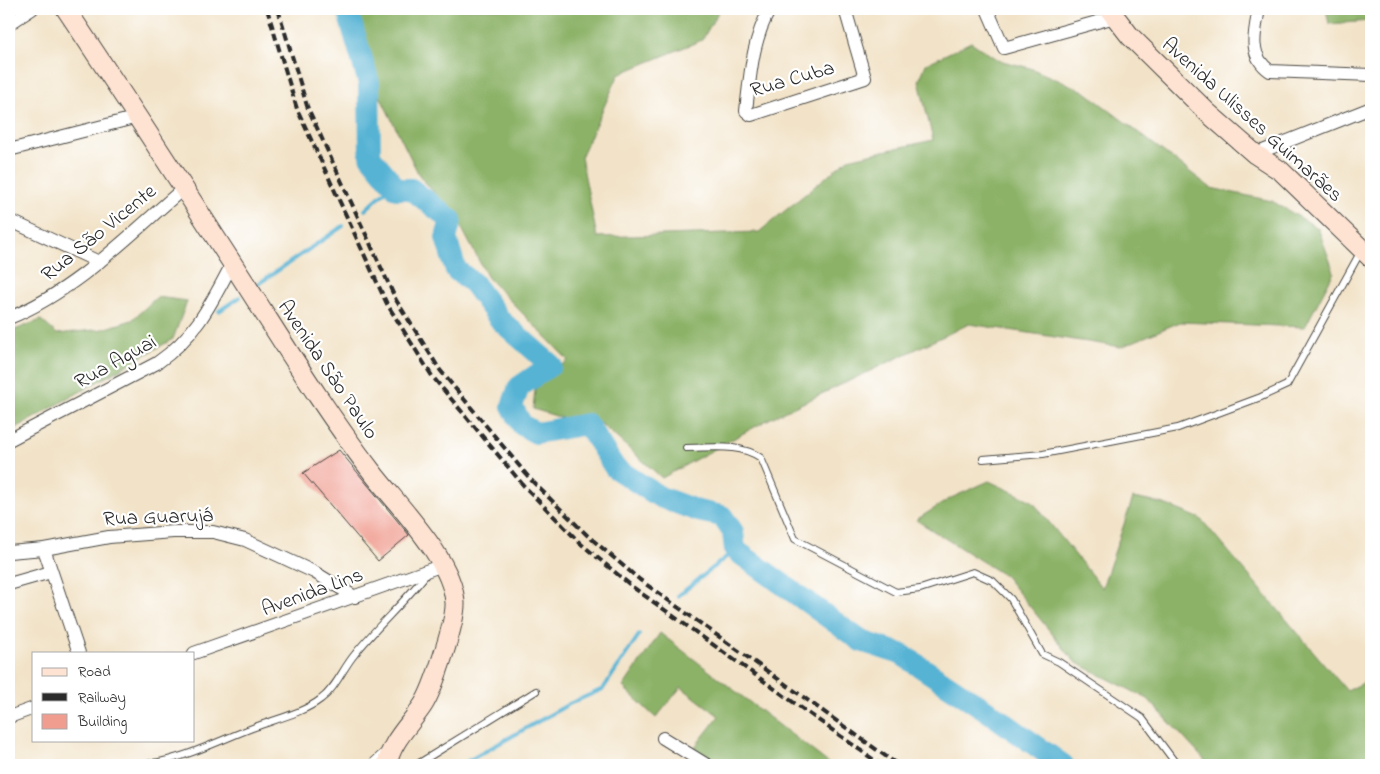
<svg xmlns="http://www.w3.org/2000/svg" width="1380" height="774" font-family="'Indie Flower',sans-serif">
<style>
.forest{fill:#8cb268;stroke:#5c6e4a}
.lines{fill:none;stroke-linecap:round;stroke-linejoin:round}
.stream{stroke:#56b3d4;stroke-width:4}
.river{stroke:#56b3d4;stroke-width:22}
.building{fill:#f09d90}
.lane-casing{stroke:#494743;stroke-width:8}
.street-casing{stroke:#494743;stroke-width:14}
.secondary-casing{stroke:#494743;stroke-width:21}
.lane{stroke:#fff;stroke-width:6}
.street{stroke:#fff;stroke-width:12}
.secondary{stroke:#fee3d2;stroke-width:19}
.rail{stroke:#2b2b2b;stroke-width:4;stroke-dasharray:8 4;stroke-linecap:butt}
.labels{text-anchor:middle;stroke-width:4.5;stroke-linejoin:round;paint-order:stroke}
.street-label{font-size:21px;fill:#2b2b2b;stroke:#fff}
</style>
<rect width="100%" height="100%" fill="#fff"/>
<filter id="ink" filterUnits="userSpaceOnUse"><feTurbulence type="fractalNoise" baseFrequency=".02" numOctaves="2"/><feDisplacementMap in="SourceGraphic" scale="10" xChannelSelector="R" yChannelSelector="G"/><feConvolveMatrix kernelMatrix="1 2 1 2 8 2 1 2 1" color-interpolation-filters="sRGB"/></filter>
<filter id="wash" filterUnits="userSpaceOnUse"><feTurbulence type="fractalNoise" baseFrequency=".0096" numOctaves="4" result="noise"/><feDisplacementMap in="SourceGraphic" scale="20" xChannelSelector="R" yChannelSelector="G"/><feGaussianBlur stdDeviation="1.12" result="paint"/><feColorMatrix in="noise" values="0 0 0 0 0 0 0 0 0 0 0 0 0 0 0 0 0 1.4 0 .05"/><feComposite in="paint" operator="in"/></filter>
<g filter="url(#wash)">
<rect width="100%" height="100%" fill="#f2e3c8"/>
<!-- forest -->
<g class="forest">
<path d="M358 9H720L702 40 619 74 581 157 597 237 759 232 848 159 933 140 919 81 926 64 971 42 998 60 1030 68 1084 91 1211 188 1272 201 1318 228 1334 272 1305 327 1180 322 1121 347 969 324 771 418 662 478 591 415 569 420 533 409 535 389 568 360 488 278 458 221 419 175 378 92Z"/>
<path d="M1326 9H1371V21L1329 24Z"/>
<path d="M157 297 187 301 173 339 9 432V332L41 320 57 334 103 329 132 320Z"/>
<path d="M989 481 1032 501 1102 588 1133 498 1164 504 1201 519 1347 691 1371 679V765H1209L1148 699 1075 662 1005 576 916 520 951 498Z"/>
<path d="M660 633 831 765H719L694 748 719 716 681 687 656 718 623 687Z"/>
</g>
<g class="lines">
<!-- stream -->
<g class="stream">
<path d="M365 210 393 184"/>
<path d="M258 284 343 226"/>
<path d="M219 311 240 297"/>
<path d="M678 596 735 550"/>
<path d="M461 765 569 704 603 689 639 635"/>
</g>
<!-- river -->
<path class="river" d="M347 9 369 83 370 156 397 189H411L451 220 446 238 456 270 473 283 501 321 551 365 519 387 512 406 522 425 536 433 587 424 615 468 660 497 698 511 722 516 733 532 735 550 861 641 901 654 986 710 1063 765"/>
</g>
<g id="blocks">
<!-- building -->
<path class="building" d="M339 450 409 535 378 561 303 473Z"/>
</g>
</g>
<g filter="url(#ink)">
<use href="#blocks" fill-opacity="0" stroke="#494743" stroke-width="1"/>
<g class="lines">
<defs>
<g id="lane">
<path d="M686 448C711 448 740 443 761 458L795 539 896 592 920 589 973 572 993 581 1011 599 1042 654 1059 662 1142 718 1177 765"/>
<path d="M983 459 1043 454 1178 428 1261 397 1287 385 1361 251"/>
<path d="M137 765C177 763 217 741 255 727 276 719 303 713 321 699 336 688 343 668 355 654 378 625 406 601 428 572"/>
<path d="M416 765 536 691"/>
</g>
<g id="street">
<path d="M770 9C752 40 750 77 746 111L751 115 865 78 845 9"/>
<path d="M987 9 1004 48 1115 17"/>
<path d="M1259 9C1255 31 1247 55 1270 71L1371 75"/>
<path d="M9 24 32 9"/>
<path d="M9 150 138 117"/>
<path d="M1255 154 1371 108"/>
<path d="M9 220 99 262"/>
<path d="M9 318C76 291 130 234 184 188"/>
<path d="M9 440 157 363C196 336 211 304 232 264"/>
<path d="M44 549 79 653"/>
<path d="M9 552 44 549 109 537 173 532H213L245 540 314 572 355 597"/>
<path d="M9 584 51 572"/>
<path d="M194 653 443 565"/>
<path d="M9 717 34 708"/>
<path d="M663 738 707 765"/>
<path d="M374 765 389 751"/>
</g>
<g id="secondary">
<path d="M66 9C129 103 191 199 252 294 291 355 328 415 372 472 398 506 453 560 455 603 456 621 433 690 423 705 410 725 391 741 387 765"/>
<path d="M1109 9 1130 36 1208 113 1255 154 1281 171 1371 258"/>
</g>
</defs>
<!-- lane casing -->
<use href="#lane" class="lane-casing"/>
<!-- street casing -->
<use href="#street" class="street-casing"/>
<!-- secondary casing -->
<use href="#secondary" class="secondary-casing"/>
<!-- lane -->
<use href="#lane" class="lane"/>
<!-- street -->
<use href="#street" class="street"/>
<!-- secondary -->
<use href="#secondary" class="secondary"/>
<!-- rail -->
<g class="rail">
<path d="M267 9 297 109 387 304 432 376 524 486 580 543 634 588 881 765"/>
<path d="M278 9 307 106 396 300 440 370 531 480 587 535 640 580 898 765"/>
</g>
</g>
</g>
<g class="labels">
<!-- street labels -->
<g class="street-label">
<text transform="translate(792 78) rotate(-16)" y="7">Rua Cuba</text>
<text transform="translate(1253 119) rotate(42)" y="7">Avenida Ulisses Guimarães</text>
<text transform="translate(98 232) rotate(-39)" y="7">Rua São Vicente</text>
<text transform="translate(115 361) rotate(-29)" y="7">Rua Aguai</text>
<text transform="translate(329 369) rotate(56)" y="7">Avenida São Paulo</text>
<text transform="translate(158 516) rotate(-2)" y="7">Rua Guarujá</text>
<text transform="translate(312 591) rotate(-20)" y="7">Avenida Lins</text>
</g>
</g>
<!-- margin -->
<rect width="1380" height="774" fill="none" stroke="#fff" stroke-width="30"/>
<!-- legend -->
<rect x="32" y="652" width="162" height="90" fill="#ffffff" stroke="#aaaaaa"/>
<rect x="42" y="668" width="25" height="8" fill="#fee3d2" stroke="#aaaaaa"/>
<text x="78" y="676" font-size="15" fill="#2b2b2b">Road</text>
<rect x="42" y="693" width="25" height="8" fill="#2b2b2b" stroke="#aaaaaa"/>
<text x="78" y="702" font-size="15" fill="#2b2b2b">Railway</text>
<rect x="42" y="714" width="25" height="15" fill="#f09d90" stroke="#aaaaaa"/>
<text x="78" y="726" font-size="15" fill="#2b2b2b">Building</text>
</svg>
